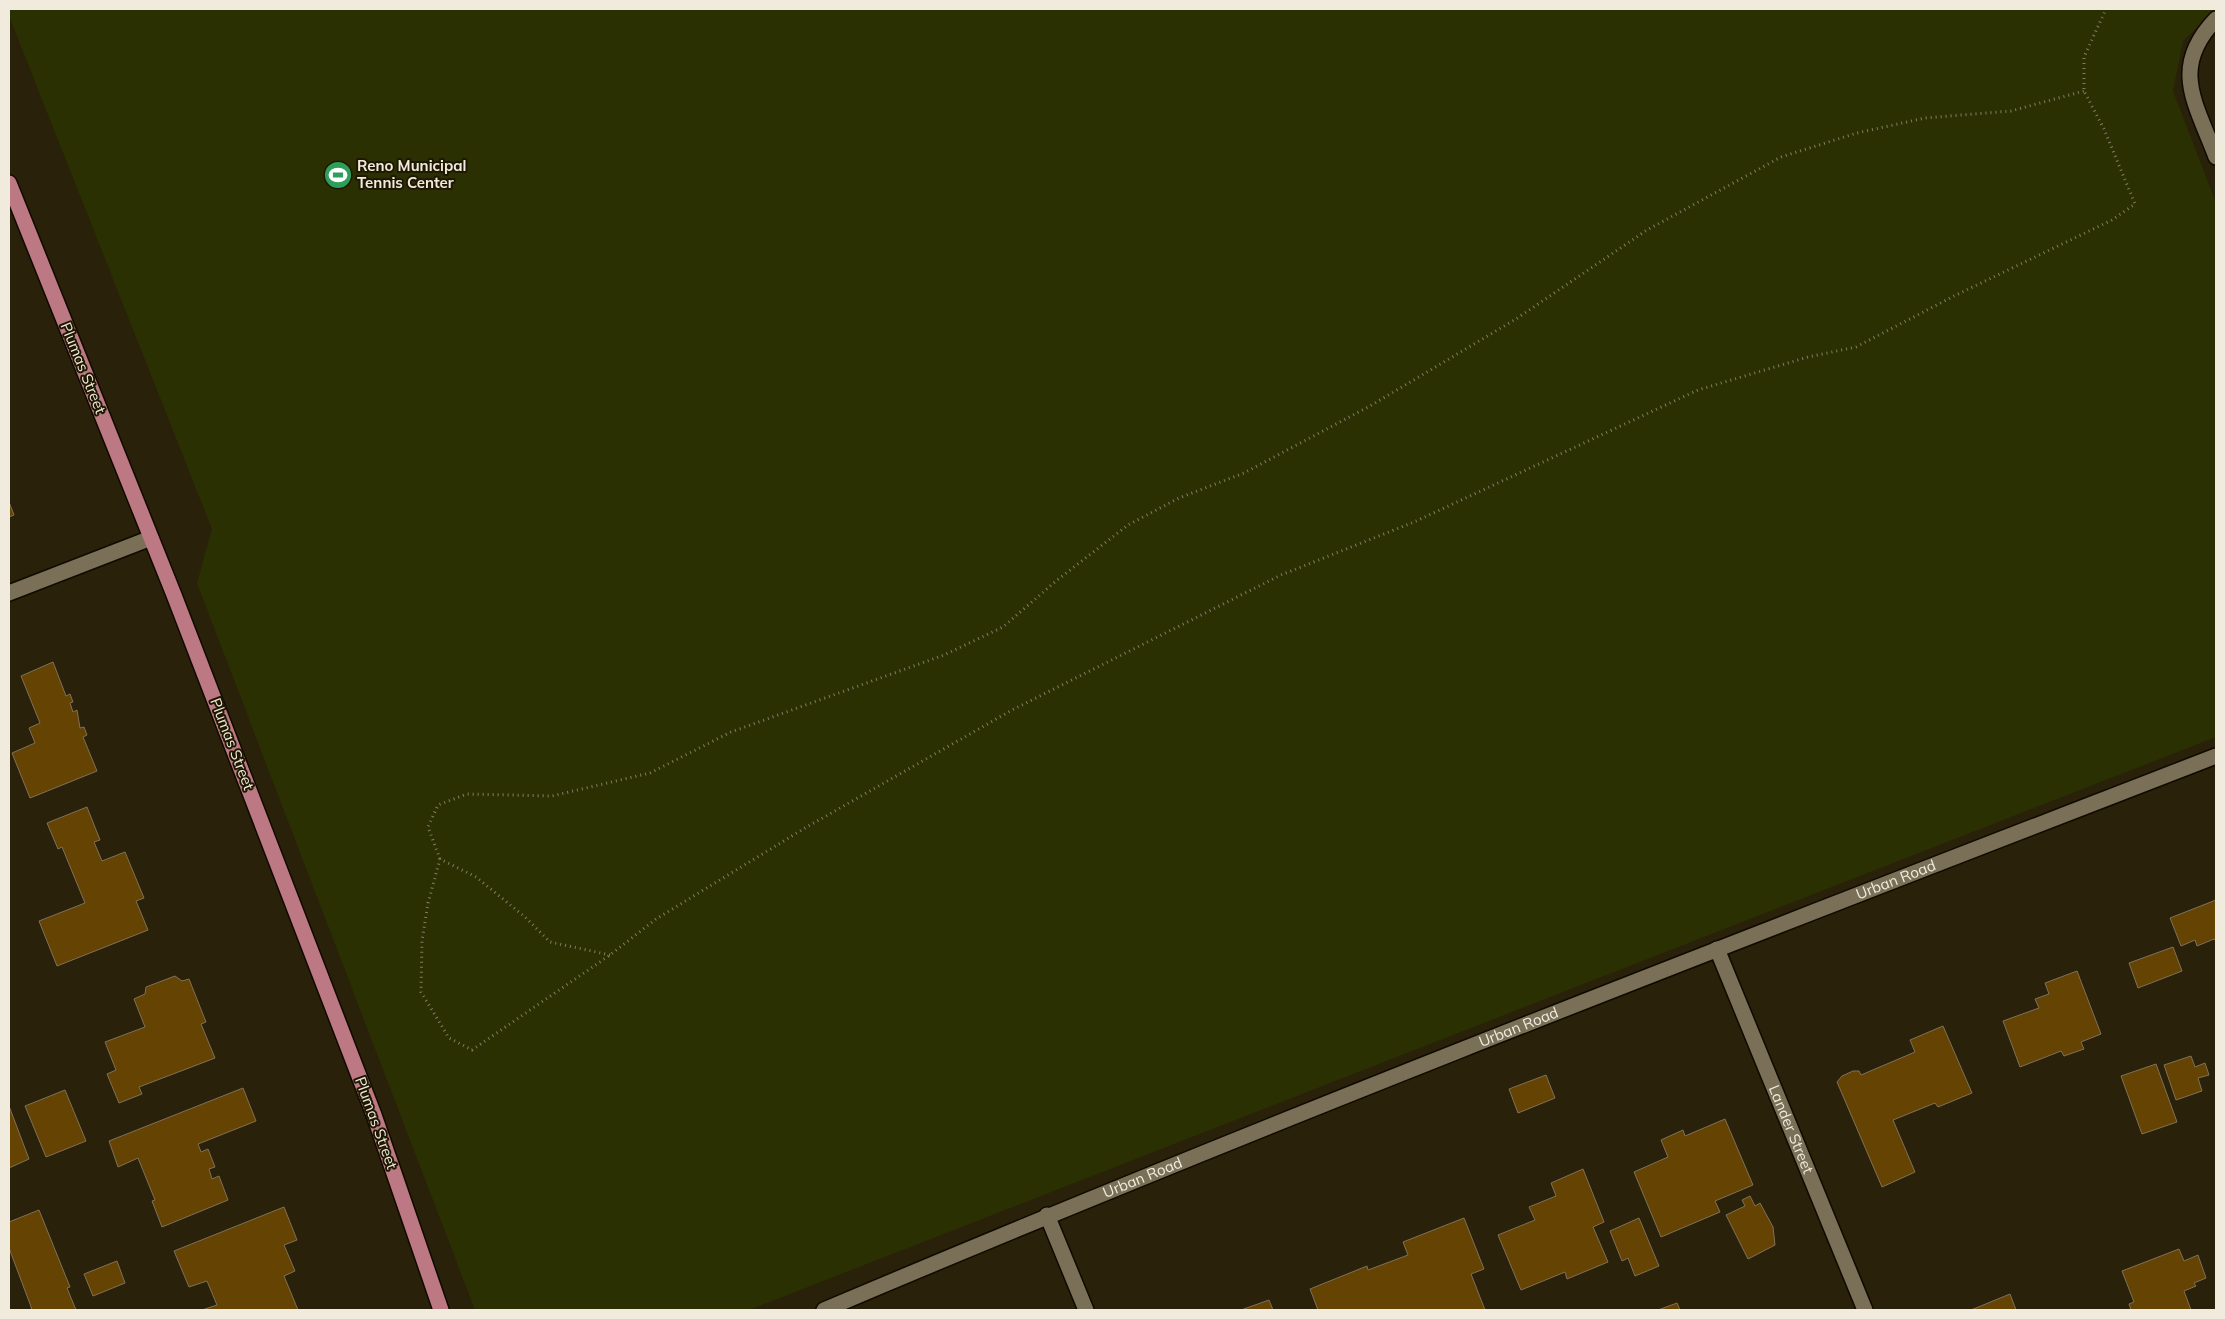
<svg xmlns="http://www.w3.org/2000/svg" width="2225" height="1319" font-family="Mulish,sans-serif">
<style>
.green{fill:#2b3002}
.building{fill:#644303;stroke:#80715a}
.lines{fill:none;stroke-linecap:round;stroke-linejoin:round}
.minor-casing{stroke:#110a00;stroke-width:18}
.major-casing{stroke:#110a00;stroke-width:18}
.path{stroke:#827b68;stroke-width:3;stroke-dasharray:1 4;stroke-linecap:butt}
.minor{stroke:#7a7057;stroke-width:15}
.major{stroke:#bd7983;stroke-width:15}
.labels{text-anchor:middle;stroke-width:4;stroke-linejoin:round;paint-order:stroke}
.poi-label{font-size:15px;font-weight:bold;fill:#f0ebdd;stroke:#1f1702;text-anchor:start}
.street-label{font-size:15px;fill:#f0ebdd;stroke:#1f1702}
</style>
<rect width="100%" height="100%" fill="#292109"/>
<!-- green -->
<path class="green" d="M9 9H2216L2183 41 2173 91 2216 203V737L749 1310H475L197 583 212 529 9 16Z"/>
<!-- building -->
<g class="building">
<path d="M9 502 14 515 9 517Z"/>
<path d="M53 662 66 696 70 694 73 702 70 703 73 712 77 710 80 728 84 727 87 735 83 737 97 771 30 798 12 753 35 743 29 728 40 723 21 676Z"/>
<path d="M87 807 100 840 94 842 102 861 125 852 144 898 136 901 148 930 57 966 39 921 85 903 62 847 58 849 47 823Z"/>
<path d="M2216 900V941L2214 939 2197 946 2195 940 2181 946 2170 918Z"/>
<path d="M2173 947 2182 971 2138 988 2129 963Z"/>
<path d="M2077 971 2101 1034 2081 1042 2084 1049 2064 1056 2061 1051 2020 1067 2003 1021 2039 1008 2035 999 2049 994 2045 983Z"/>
<path d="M175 976 182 981 189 979 206 1022 201 1024 215 1058 139 1087 142 1094 119 1103 107 1074 116 1070 105 1042 145 1027 134 999 145 994 146 987Z"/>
<path d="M1943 1026 1972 1093 1938 1107 1935 1103 1893 1120 1915 1172 1882 1187 1837 1082 1842 1076 1853 1071H1859L1861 1075 1915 1052 1910 1040Z"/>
<path d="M2191 1056 2195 1067 2205 1063 2209 1075 2198 1078 2202 1091 2176 1100 2164 1065Z"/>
<path d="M2156 1064 2177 1122 2142 1134 2121 1076Z"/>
<path d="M1546 1075 1555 1098 1518 1113 1509 1089Z"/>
<path d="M243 1088 256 1121 198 1144 201 1152 208 1149 215 1167 209 1169 212 1179 219 1176 228 1200 162 1227 152 1201 155 1200 138 1158 118 1167 109 1141Z"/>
<path d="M65 1090 86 1141 46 1157 25 1106Z"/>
<path d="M9 1106 29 1159 9 1168Z"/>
<path d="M1725 1119 1753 1185 1715 1201 1720 1212 1661 1237 1634 1172 1668 1157 1661 1140 1683 1130 1685 1136Z"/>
<path d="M1583 1169 1604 1222 1593 1227 1608 1262 1567 1279 1565 1272 1521 1290 1498 1235 1535 1220 1529 1207 1556 1196 1551 1183Z"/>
<path d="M1750 1196 1755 1206 1760 1203 1773 1227 1775 1245 1748 1259 1726 1215 1745 1206 1742 1200Z"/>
<path d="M284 1207 297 1240 284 1245 295 1271 284 1276 298 1310H202L217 1305 207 1281 189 1287 174 1251Z"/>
<path d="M39 1210 70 1287 67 1288 76 1310H32L30 1304 9 1248V1222Z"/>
<path d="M1464 1218 1484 1269 1471 1274 1485 1310H1318L1310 1289 1367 1266 1368 1270 1408 1255 1403 1242Z"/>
<path d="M1639 1218 1659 1266 1635 1276 1628 1258 1622 1261 1610 1231Z"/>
<path d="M2179 1249 2184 1261 2198 1255 2206 1278 2194 1283 2196 1286 2184 1291 2191 1310H2131L2129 1304 2134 1302 2122 1271Z"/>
<path d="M117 1261 125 1283 93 1296 84 1274Z"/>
<path d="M2010 1294 2016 1310H1971Z"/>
<path d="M1269 1300 1273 1310H1241Z"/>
<path d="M1677 1303 1680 1310H1658Z"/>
</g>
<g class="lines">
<defs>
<g id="minor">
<path d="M2216 19C2169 68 2196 103 2216 157"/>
<path d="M9 593 151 538"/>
<path id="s1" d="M1717 949 1865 1310"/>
<path d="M1047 1215 1086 1310"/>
<path id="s2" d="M824 1310C1284 1115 1751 936 2216 756"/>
</g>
<path id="major" d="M9 183 174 595 374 1115 441 1310"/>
</defs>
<!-- minor casing -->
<use href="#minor" class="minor-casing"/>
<!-- major casing -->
<use href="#major" class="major-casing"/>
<!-- path -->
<g class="path">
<path d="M440 859 428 827 438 805 467 794 552 796 650 773 731 732 944 655 1003 627 1056 581 1128 525 1179 498 1244 473 1370 406 1516 319 1647 230 1781 157 1857 133 1925 118 2011 111 2084 91"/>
<path d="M610 955 550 942 525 917 476 877 440 859 428 903 422 941 421 992 449 1038 472 1050 610 955 656 919 805 828 1012 710 1281 575 1414 522 1698 390 1808 357 1856 347 1954 296 2112 220 2135 204 2104 129 2084 91V57L2106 9"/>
</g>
<!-- minor -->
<use href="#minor" class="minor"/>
<!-- major -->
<use href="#major" class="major"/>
</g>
<!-- icons -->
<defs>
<symbol id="stadium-disc" viewBox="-11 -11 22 22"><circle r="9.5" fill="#2e9e5b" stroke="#1f1702"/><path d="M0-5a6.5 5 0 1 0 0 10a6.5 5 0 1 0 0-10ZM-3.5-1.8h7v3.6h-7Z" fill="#fff"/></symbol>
</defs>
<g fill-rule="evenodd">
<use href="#stadium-disc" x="322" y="159" width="32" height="32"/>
</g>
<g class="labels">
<!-- poi labels -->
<g class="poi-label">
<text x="357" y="171">Reno Municipal<tspan x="357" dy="17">Tennis Center</tspan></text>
</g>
<!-- street labels -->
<g class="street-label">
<text transform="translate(83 368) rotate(68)" y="5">Plumas Street</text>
<text transform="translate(232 744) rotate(69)" y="5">Plumas Street</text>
<text dy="5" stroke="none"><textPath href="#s2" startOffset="1155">Urban Road</textPath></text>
<text dy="5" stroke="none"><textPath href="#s2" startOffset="750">Urban Road</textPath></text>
<text transform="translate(376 1123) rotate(70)" y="5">Plumas Street</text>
<text dy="5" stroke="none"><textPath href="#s1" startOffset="195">Lander Street</textPath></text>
<text dy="5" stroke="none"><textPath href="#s2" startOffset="345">Urban Road</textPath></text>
</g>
</g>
<!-- border -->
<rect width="2225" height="1319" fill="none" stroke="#f0ebdd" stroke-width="20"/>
</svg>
